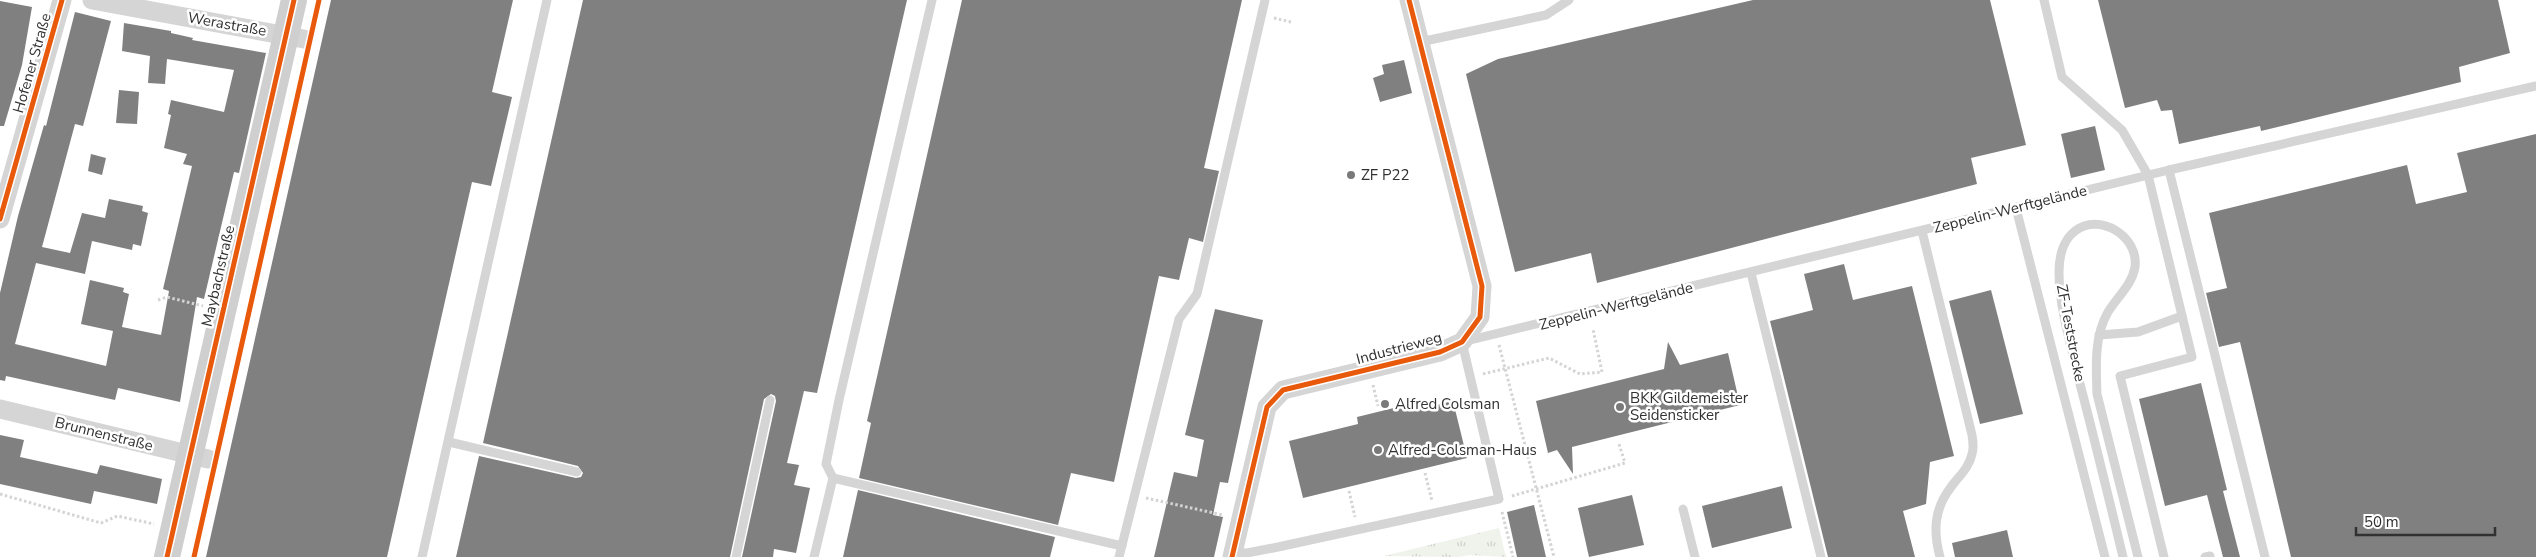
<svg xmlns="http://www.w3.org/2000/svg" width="2536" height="557" font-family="'Nunito Sans',sans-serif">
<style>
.grass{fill:url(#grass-tufts)}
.building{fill:#808080}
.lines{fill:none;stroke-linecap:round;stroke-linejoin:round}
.path{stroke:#d4d4d4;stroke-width:3;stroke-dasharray:2.5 2.5;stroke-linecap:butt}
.service{stroke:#d5d5d5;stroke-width:9}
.minor{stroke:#d5d5d5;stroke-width:19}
.secondary{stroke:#cfcfcf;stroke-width:26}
.cycleway-casing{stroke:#fff;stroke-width:8}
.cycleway{stroke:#e8590c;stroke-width:5}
.poi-dot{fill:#797979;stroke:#fff;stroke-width:2}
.labels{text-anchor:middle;stroke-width:5;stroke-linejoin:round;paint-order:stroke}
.street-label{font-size:15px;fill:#313131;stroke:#fff}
.poi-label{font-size:15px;fill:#313131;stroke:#fff;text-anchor:start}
</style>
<defs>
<pattern id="grass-tufts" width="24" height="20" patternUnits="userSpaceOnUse" patternTransform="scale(1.25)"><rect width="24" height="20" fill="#f0f3ec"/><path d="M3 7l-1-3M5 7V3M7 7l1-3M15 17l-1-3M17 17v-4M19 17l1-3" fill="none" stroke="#ced1cb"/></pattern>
</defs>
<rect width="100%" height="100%" fill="#fff"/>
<!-- grass -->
<path class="grass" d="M1499 528 1506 557 1470 555 1458 557 1384 556Z"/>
<!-- building -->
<g class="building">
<path d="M331 0H513L492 92 512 97 491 186 472 182 387 557H206Z"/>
<path d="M583 0H907L817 393 804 391 787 463 799 465 794 485 810 488 796 553 774 549 773 557H742L776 401 775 396 771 394 764 399 730 557H456L479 456 576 478 581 477 583 473 578 466 483 443Z"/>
<path d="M962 0H1242L1204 168 1219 171 1203 242 1189 238 1179 280 1159 276 1114 482 1071 473 1058 525 859 478 871 423 867 421Z"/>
<path d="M1753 0H1990L2026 145 1971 158 1977 184 1597 283 1591 253 1515 272 1466 74 1498 59Z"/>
<path d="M2098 0H2498L2510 53 2459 67 2461 82 2261 131 2260 126 2179 144 2172 110 2161 111 2157 100 2125 108Z"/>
<path d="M0 1 32 7 22 65 4 126H0Z"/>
<path d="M75 12 111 21 83 126 75 124 42 247 70 253 82 213 105 218 109 199 143 206 142 211 148 213 141 246 133 244 132 250 92 241 85 274 36 263 15 344 106 366 113 331 81 324 90 280 124 288 123 292 129 294 122 327 161 335 169 291 163 289 192 166 183 164 187 154 164 148 171 115 168 114 171 100 224 112 234 70 167 59 165 84 148 83 150 56 122 51 124 23 171 31V33L193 38 192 40 266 53 239 173 234 172 204 299 197 297 180 402 118 388 115 400 6 376 5 381 0 380V293L18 216 44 125 46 126Z"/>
<path d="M1404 60 1412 93 1380 102 1373 78 1384 74 1382 65Z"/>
<path d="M119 90 139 92 137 124 116 123Z"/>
<path d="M2095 126 2105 170 2071 178 2061 134Z"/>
<path d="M2536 134V557H2291L2240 342 2219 347 2206 293 2227 288 2209 213 2407 165 2416 204 2467 192 2457 153Z"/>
<path d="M91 154 106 158 102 175 88 171Z"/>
<path d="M1844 264 1853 300 1912 286 1954 456 1930 462 1926 504 1903 511 1915 557H1828L1770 321 1813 310 1804 274Z"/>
<path d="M1991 290 2023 414 1980 424 1949 301Z"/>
<path d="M1215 309 1263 320 1228 483 1220 482 1213 515 1223 517 1214 557H1154L1174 472 1197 477 1204 440 1185 435Z"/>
<path d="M1668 342 1680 365 1728 353 1740 405 1572 447 1573 474 1557 450 1548 453 1536 401 1664 369Z"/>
<path d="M2201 383 2227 490 2223 491 2240 557H2223L2207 495 2165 506 2139 399Z"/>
<path d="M1453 401 1467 458 1303 498 1289 441 1358 424 1357 417 1410 404 1412 411Z"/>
<path d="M0 435 24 440 20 457 97 474 100 465 162 479 157 504 94 491 91 504 0 484Z"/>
<path d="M1782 486 1792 528 1712 548 1702 506Z"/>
<path d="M858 490 1055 537 1050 557H843Z"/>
<path d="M1632 495 1644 545 1589 557 1578 508Z"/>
<path d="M1534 505 1546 557H1517L1507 512Z"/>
<path d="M2007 530 2013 557H1955L1952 543Z"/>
</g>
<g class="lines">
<!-- path -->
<g class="path">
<path d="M1274 18 1291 22"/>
<path d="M158 300 167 297 203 306"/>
<path d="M1499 345 1554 557"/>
<path d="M1483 374 1549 358 1580 374 1602 372 1593 329"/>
<path d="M1373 385 1378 406"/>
<path d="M1425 473 1432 501"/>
<path d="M1349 491 1355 517"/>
<path d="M0 494 101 523 117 516 154 524"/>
<path d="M1512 496 1625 463 1619 444"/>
<path d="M1146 498 1223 515"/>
<path d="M1502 512 1513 557"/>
</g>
<!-- service -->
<g class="service">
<path d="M2044 0 2062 77 2122 130 2148 175 2192 357 2120 376 2164 557"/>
<path d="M1420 42 1546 15 1569 0"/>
<path d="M2169 170 2536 86"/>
<path d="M2016 208 2105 557"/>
<path d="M1922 231 1972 435C1973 441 1974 448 1972 454 1969 468 1959 476 1951 487 1934 509 1933 531 1940 557"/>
<path d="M1751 273 1821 557"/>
<path d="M2099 335 2138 332 2182 316"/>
<path d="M449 442 577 472"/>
<path d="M833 478 1122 546"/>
<path d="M1683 509 1695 557"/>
<path d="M1233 552 1247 553 1278 547 1499 499 1462 342 2169 170 2265 557"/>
<path d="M422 557 547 0"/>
<path d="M736 557 770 400"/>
<path d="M814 557 833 478 826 464 839 400 932 0"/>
<path d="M1119 557 1179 319 1197 294 1265 0"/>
<path d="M2123 557C2109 499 2095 441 2080 384 2072 348 2059 309 2059 272 2059 257 2063 240 2075 231 2099 212 2139 236 2135 267 2132 285 2117 297 2108 312 2094 336 2096 367 2097 394L2138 557"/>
<path d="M2205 557 2210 556"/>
</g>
<!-- minor -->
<g class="minor">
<path d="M92 0 304 39"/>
<path d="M0 219 62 0"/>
<path d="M0 409 208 459"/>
<path d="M1232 557 1267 407 1283 390 1440 352 1462 342 1480 317 1482 286 1409 0"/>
</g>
<!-- secondary -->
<path class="secondary" d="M167 557 294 0"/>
<defs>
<g id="cycleway">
<path d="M0 219 62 0"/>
<path d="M167 557 294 0"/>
<path d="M194 557 319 0"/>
<path d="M1232 557 1267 407 1283 390 1440 352 1462 342 1480 317 1482 286 1409 0"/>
</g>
</defs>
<!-- cycleway casing -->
<use href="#cycleway" class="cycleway-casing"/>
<!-- cycleway -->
<use href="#cycleway" class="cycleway"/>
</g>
<!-- markers -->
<g class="poi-dot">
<circle cx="1351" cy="175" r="5"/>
<circle cx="1385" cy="404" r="5"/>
<circle cx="1620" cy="407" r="5"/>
<circle cx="1378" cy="450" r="5"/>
</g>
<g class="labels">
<!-- street labels -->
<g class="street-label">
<text transform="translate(227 24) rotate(10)" y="5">Werastraße</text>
<text transform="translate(32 63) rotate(-74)" y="5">Hofener Straße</text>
<text transform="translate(2010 209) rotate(-14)" y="5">Zeppelin-Werftgelände</text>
<text transform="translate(218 276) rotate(-77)" y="5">Maybachstraße</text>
<text transform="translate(1616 306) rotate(-14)" y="5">Zeppelin-Werftgelände</text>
<text transform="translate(2071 333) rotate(79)" y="5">ZF-Teststrecke</text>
<text transform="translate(1399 348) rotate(-15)" y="5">Industrieweg</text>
<text transform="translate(104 434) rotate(14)" y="5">Brunnenstraße</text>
</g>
<!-- poi labels -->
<g class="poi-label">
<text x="1361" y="180">ZF P22</text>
<text x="1630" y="403">BKK Gildemeister<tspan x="1630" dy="17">Seidensticker</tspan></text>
<text x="1395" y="409">Alfred Colsman</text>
<text x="1388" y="455">Alfred-Colsman-Haus</text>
</g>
</g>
<!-- scale -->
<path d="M2356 527v8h139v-8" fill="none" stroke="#313131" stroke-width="2.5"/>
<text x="2364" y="527" font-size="15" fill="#313131" stroke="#ffffff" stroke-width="4" paint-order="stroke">50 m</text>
</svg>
